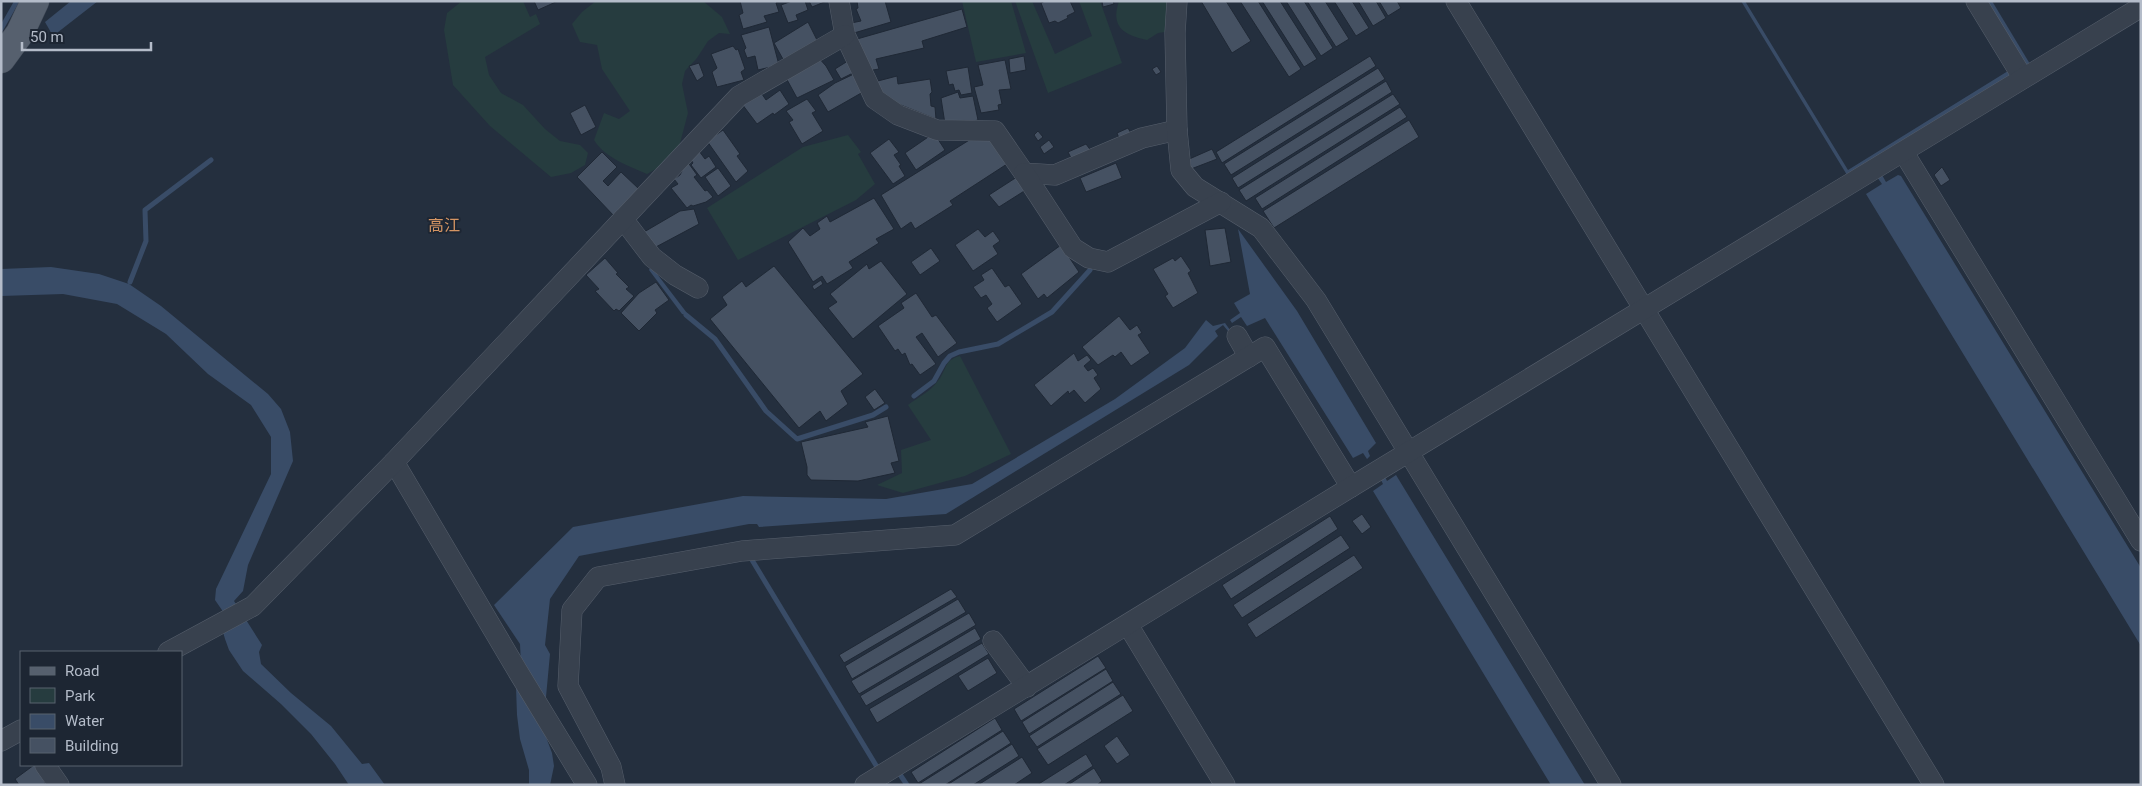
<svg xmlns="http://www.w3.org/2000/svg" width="2142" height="786" font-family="Roboto,'Noto Sans JP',sans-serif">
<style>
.green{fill:#263c3f}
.water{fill:#394c67}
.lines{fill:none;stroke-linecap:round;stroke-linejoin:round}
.stream{stroke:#394c67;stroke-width:5}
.building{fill:#455162;stroke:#1f2835}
.minor-casing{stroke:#565f6c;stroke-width:21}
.primary-casing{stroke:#414a57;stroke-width:29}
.minor{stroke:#38414e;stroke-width:20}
.primary{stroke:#56606e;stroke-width:28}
.labels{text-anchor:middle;stroke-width:4;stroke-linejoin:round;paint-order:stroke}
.quarter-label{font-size:16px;fill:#d59563;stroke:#1d2633}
</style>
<rect width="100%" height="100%" fill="#242f3e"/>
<!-- green -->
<g class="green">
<path d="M462 1H523L530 17 536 14 540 24 485 57 489 75 501 93 523 105 545 129 560 141 580 145 588 153 585 165 571 173 551 177 490 126 453 85 444 30 447 13Z"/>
<path d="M596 1H703L722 17 730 34 719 33 708 41 697 58 685 71 682 84 688 113 679 147 667 163 647 174C629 166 605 158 594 140L604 113 619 119 630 111 602 69 597 45 580 42 572 24 582 12Z"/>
<path d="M962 1H1011L1026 53 976 62Z"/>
<path d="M1015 1H1032L1055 54 1092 36 1079 1H1100L1122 63 1048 93Z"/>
<path d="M1119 1H1172V31L1158 33 1147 40C1124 35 1110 27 1119 1Z"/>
<path d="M848 135 861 152 858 154 875 184 856 200 738 260 707 208 803 147Z"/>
<path d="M960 356 1011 454 965 476 903 493 877 485 902 473 901 450 931 440 908 405C917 398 931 391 937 382 947 371 943 360 960 356Z"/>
</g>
<!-- water -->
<g class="water">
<path d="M71 1H98L53 36 45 22Z"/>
<path d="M1741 1H1745L1848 170 2008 71 2010 76 1874 161 1886 182 1898 175 1901 176 2141 568V646L1866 194 1882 184 1867 163 1847 175Z"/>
<path d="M1987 1H1992L2030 64 2026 67Z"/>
<path d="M1238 229 1297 311 1376 443 1368 451 1370 456 1367 459 1363 453 1353 458 1265 318 1247 326 1241 317 1232 323 1230 320 1240 313 1234 303 1250 294Z"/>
<path d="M651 266 687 313 686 315 682 314 649 270Z"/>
<path d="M51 267 99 274 129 284 161 306 268 394 281 409 290 432 293 461 248 565 243 591 234 601 262 645 259 652 261 664 291 693 331 726 362 764 369 763 385 785H349L335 764 311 734 281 704 243 671 229 650 225 639 223 632 224 613 215 600 216 589 271 474V437L251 405 208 374 166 334 117 304 63 294 1 296V269Z"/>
<path d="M1206 320 1213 326 1225 323 1230 330 1228 331 1223 325 1215 331 1218 336 1189 365 946 514 759 527 757 524H749L579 556 550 599 545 645 550 654 543 729 552 753 554 766 550 785H529V770L520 739 517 715 516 687 521 664 520 644 494 605 573 527 743 496 886 499 972 484 1115 399 1185 348Z"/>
<path d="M1396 475 1585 785H1551L1373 491 1383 484 1381 480 1385 477 1387 481Z"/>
</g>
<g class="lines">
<!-- stream -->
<g class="stream">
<path d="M1 29 17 1"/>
<path d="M130 282 146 241 145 210 211 160"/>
<path d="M686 315 715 339 766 411 797 439 873 415 886 407"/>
<path d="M914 396 934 381 944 363 950 356 959 352 998 344 1052 312 1090 270"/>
<path d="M752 560 877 767"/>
<path d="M901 776 907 785"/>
</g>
</g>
<!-- building -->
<g class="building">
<path d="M534 1H558L538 10Z"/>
<path d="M740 1H780L776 3 779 12 764 16 767 22 743 29 739 15 743 13Z"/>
<path d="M792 1H805L808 10 796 15 798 20 788 23 781 5Z"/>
<path d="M809 1H827L812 7Z"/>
<path d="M857 1H885L891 22 854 33 851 23 861 21 856 9 858 8Z"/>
<path d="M1045 1H1070L1075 12 1067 16 1068 18 1058 23 1055 21 1049 23 1041 3Z"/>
<path d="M1102 1H1113L1114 4 1103 7Z"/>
<path d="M1201 1H1226L1251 41 1232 53Z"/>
<path d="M1240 1H1258L1301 69 1289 77Z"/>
<path d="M1262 1H1280L1317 59 1304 67Z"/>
<path d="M1286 1H1304L1333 48 1321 56Z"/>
<path d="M1307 1H1325L1349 39 1336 47Z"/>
<path d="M1334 1H1352L1369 28 1356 36Z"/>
<path d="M1358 1H1376L1386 18 1373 26Z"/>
<path d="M1379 1H1397L1401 8 1388 16Z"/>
<path d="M962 9 967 27 922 41 924 48 876 59 879 69 867 71 857 39Z"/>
<path d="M808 22 818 42 784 61 774 43Z"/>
<path d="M769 27 779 65 758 70 755 56 747 58 744 50 746 48 741 35Z"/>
<path d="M733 46 736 50 738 49 745 69 741 72 744 80 717 87 712 72 717 68 711 54Z"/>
<path d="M1024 56 1026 70 1010 73 1009 59Z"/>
<path d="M1370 56 1376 66 1222 163 1216 152Z"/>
<path d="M818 57 826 66 834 80 797 98 785 76Z"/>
<path d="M851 59 857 71 841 79 835 69Z"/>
<path d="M1005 60 1011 89 999 90 1002 104 998 105 999 110 981 113 974 87 983 85 978 65Z"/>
<path d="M699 63 704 76 697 81 689 66Z"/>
<path d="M1157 66 1161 72 1156 75 1152 69Z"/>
<path d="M968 67 972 93 961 95 959 90 955 91 953 84 949 85 946 71Z"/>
<path d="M1378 68 1385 79 1231 175 1224 164Z"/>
<path d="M856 73 863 92 828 112 818 95 835 83Z"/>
<path d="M897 76 898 84 930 79 932 92 930 94 931 106 935 107 936 119 878 96 874 82Z"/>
<path d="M1386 81 1392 92 1238 188 1232 178Z"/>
<path d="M780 90 789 104 774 115 773 113 757 124 742 104 760 91 766 100Z"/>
<path d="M958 92 960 98 973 96 978 120 957 125 945 124 941 98Z"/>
<path d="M1393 94 1400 104 1246 201 1239 190Z"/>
<path d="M807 99 816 111 812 113 823 131 802 144 789 122 793 120 786 111Z"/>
<path d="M585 105 596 127 581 135 570 113Z"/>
<path d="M1400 107 1407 117 1262 209 1255 198Z"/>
<path d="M1409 120 1419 137 1274 228 1263 211Z"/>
<path d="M1128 128 1132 135 1120 141 1117 133Z"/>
<path d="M723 130 740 154 737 156 748 171 736 182 707 141Z"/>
<path d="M1038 131 1043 137 1038 141 1034 135Z"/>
<path d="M934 133 945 150 916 170 905 153Z"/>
<path d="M979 134 988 135 1007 164 950 201 953 205 915 229 911 222 901 229 881 195Z"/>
<path d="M889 139 899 152 894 155 901 165 899 166 905 176 893 184 870 153Z"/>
<path d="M1049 140 1054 147 1044 154 1040 147Z"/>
<path d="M1086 144 1092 152 1073 162 1068 152Z"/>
<path d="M1212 149 1217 159 1191 169 1187 160Z"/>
<path d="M699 151 705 159 709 156 716 167 701 178 691 165 693 163 690 158Z"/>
<path d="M602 152 617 167 603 181 608 186 621 172 639 189 614 216 577 177Z"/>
<path d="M687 161 697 175 694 177 705 191 707 190 713 197 706 202 693 206 691 205 687 208 671 188 678 184 674 179 680 175Z"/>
<path d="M1116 163 1122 178 1086 192 1080 178Z"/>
<path d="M1942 167 1950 180 1941 186 1934 175Z"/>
<path d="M718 168 731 186 718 196 705 177Z"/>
<path d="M1020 175 1029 188 999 207 989 195Z"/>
<path d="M874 198 894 229 876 239 879 243 849 262 853 268 827 284 822 276 813 282 788 242 803 228 810 236 820 229 817 223 827 216 830 222Z"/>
<path d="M694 209 699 224 654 248 644 232 680 211Z"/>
<path d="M1225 228 1231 262 1210 266 1205 230Z"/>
<path d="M978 229 985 237 993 231 1000 241 993 246 998 254 973 271 955 245Z"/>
<path d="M1061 245 1079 272 1047 298 1044 294 1038 299 1021 274Z"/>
<path d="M931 248 940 261 920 275 911 262Z"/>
<path d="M1181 256 1191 271 1188 273 1198 293 1173 308 1165 296 1168 294 1153 269 1173 258 1175 261Z"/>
<path d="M605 258 618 273 616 274 629 287 626 289 634 296 619 311 616 309 614 311 595 291 599 289 586 275Z"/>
<path d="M881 261 907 294 853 339 828 308 837 302 830 294 867 264 869 269Z"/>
<path d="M774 266 863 374 841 391 848 404 826 421 820 411 799 428 710 319 727 305 722 297 742 281 746 287Z"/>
<path d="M992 268 1005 287 1009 285 1022 304 997 322 987 308 992 304 986 295 981 298 973 287 984 280 981 275Z"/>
<path d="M821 280 823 284 814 290 812 286Z"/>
<path d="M656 282 669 300 655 310 657 313 639 331 621 313 639 293Z"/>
<path d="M916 293 932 317 936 315 957 343 938 357 922 333 916 337 936 364 920 375 912 364 910 365 905 353 902 355 898 349 895 351 878 326 904 308 901 303Z"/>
<path d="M1119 316 1130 330 1137 325 1142 333 1138 335 1150 353 1131 366 1121 352 1115 357 1113 355 1098 365 1082 347Z"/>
<path d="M1074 353 1078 361 1087 355 1091 360 1084 366 1088 371 1093 368 1098 375 1094 378 1101 389 1085 403 1074 390 1069 394 1068 391 1051 406 1034 385Z"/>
<path d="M875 389 885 403 874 410 865 397Z"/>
<path d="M888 416 899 461 891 463 895 473 858 481 811 480 807 475V467L801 442 868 427 865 422Z"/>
<path d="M1362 514 1371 527 1362 534 1352 521Z"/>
<path d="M1330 516 1338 529 1231 599 1222 585Z"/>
<path d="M1341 535 1350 548 1242 618 1233 605Z"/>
<path d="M1354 555 1363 568 1256 638 1247 624Z"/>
<path d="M951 589 957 597 844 663 839 655Z"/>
<path d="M958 599 966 612 852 679 845 666Z"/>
<path d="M969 613 976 625 859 694 851 681Z"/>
<path d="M975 628 981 639 866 706 860 696Z"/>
<path d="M982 643 989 654 877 723 869 709Z"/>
<path d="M1098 656 1106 668 1021 721 1014 709Z"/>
<path d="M988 658 997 673 968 691 958 676Z"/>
<path d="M1106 669 1113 681 1029 734 1022 722Z"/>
<path d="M1113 682 1121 694 1037 747 1029 736Z"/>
<path d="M1123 695 1133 711 1048 765 1037 749Z"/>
<path d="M995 718 1002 730 918 783 911 772Z"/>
<path d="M1003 731 1011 743 945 785 919 784Z"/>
<path d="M1117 736 1130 755 1117 764 1104 746Z"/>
<path d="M1012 744 1019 756 973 785H947Z"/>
<path d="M1086 754 1093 766 1064 785H1037Z"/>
<path d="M1022 757 1032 773 1014 785H978Z"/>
<path d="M34 765H37L46 785H19L15 779Z"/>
<path d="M1094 768 1102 781 1097 785H1068Z"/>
</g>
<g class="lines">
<defs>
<g id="minor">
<path d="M839 1 845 35 875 99 898 115 937 130 995 131 1024 173 1055 175 1142 138 1177 130"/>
<path d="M1177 1 1175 33 1177 130 1181 170 1195 187 1261 228 1316 300 1611 785"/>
<path d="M1456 1 1934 785"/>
<path d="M1976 1 2023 78"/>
<path d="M1904 153 2141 541"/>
<path d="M1024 173 1073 248 1089 258 1108 262 1221 202"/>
<path d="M623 219 652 257 675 275 698 288"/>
<path d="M1237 336 1249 357"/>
<path d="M394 462 517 670 587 785"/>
<path d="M1128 625 1225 785"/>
<path d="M993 641 1027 687"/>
<path d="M168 652 253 606 394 462 739 96 845 35"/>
<path d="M1 741 21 730"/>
<path d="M45 765 59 785"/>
<path d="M615 785 611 767 568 686 572 610 598 577 742 551 955 535 1265 347 1351 487"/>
<path d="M865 785 1351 487 2141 7"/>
</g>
<path id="primary" d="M1 59 20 33 35 1"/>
</defs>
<!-- minor casing -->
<use href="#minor" class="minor-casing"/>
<!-- primary casing -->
<use href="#primary" class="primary-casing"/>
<!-- minor -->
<use href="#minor" class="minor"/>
<!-- primary -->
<use href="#primary" class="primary"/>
</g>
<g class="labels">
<!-- quarter labels -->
<g class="quarter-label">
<text x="444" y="231">高江</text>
</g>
</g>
<!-- border -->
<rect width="2142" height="786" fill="none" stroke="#b4bcc9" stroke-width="5"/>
<!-- legend -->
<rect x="20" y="651" width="162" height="115" fill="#1d2633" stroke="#59626f"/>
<rect x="30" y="667" width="25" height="8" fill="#56606e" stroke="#59626f"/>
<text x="65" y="676" font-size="15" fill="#b4bcc9">Road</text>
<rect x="30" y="688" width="25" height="15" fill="#263c3f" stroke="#59626f"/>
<text x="65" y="701" font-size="15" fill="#b4bcc9">Park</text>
<rect x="30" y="714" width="25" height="15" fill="#394c67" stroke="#59626f"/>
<text x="65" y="726" font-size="15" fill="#b4bcc9">Water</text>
<rect x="30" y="738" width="25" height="15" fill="#455162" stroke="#59626f"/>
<text x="65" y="751" font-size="15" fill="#b4bcc9">Building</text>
<!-- scale -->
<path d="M22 42v8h129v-8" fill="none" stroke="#b4bcc9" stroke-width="2.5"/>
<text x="30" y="42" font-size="15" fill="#b4bcc9" stroke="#1d2633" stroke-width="4" paint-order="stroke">50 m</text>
</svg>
